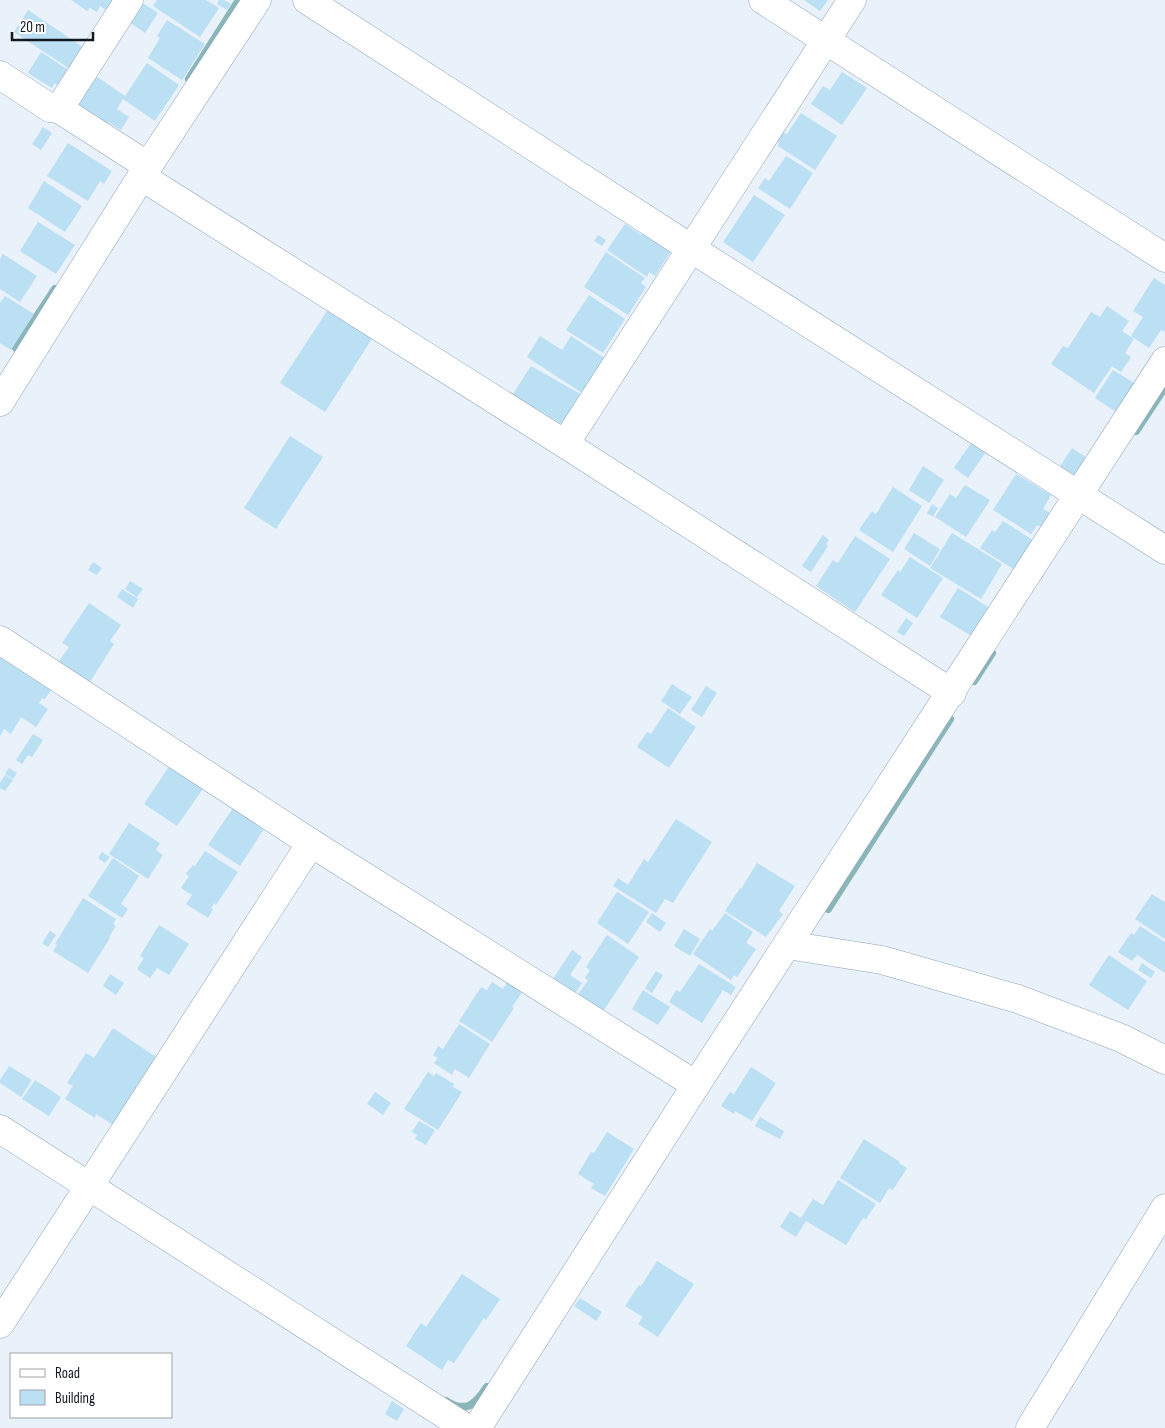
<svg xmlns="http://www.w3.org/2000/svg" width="1165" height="1428" font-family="'Sofia Sans Condensed',sans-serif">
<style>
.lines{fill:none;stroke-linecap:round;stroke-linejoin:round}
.stream{stroke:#8ab6ba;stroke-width:8}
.building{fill:#bbe0f3}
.minor-casing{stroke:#90a3ba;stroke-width:29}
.minor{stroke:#fff;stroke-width:28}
</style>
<rect width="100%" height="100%" fill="#e9f1fb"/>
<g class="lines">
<!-- stream -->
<g class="stream">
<path d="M189 79 239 0"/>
<path d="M16 348 55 289"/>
<path d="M1136 431 1165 387"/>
<path d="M974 681 992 653"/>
<path d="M828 909 950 719"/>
<path d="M446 1401C466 1414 476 1404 487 1387"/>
</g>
</g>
<!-- building -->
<g class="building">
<path d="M71 0H117L109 12 100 6 97 12 90 8 87 11Z"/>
<path d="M157 0H206L219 8 200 37 153 6Z"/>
<path d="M219 0H224L231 4 227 10 217 4Z"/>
<path d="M804 0H828L820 11Z"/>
<path d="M141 2 158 13 145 33 128 21Z"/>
<path d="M28 10 87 50 73 71 14 32Z"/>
<path d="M167 20 205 44 182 80 148 58 160 38 157 36Z"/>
<path d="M41 52 70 71 59 87 55 83 52 88 28 73Z"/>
<path d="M147 63 179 85 155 121 123 99 117 109 129 117 121 130 108 122 105 126 79 108 77 98 93 74 125 96Z"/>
<path d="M842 72 867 88 842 125 811 104 823 86 830 90Z"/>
<path d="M801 113 837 136 815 170 778 146 779 143 776 141 782 132 787 134Z"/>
<path d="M43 127 52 133 41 150 32 144Z"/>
<path d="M68 143 112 171 104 184 100 181 88 201 47 176Z"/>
<path d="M786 156 788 157 813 173 790 209 758 188 765 178 769 181Z"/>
<path d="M44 181 82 206 65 232 28 208Z"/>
<path d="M754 195 785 215 753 262 723 242Z"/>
<path d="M38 222 75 245 56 274 20 251Z"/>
<path d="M625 224 641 235 643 232 671 251 655 276 649 272 647 277 607 250Z"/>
<path d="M598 235 606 240 602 246 594 241Z"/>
<path d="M606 252 645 278 641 283 646 287 628 315 584 287Z"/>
<path d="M3 254 37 276 20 302 0 289V259Z"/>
<path d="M1154 278 1165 285V332L1161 330 1149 348 1131 336 1143 317 1133 311Z"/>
<path d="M589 295 625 319 603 353 566 330Z"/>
<path d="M5 296 34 314 11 350 0 343V303Z"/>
<path d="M1107 306 1129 321 1122 331 1134 339 1125 353 1131 357 1121 372 1112 366 1094 393 1051 364 1063 346 1068 348 1091 312 1100 317Z"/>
<path d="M329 308 373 337 325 412 280 383Z"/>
<path d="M540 336 562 350 571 336 609 361 582 393 527 357Z"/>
<path d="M531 366 582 395 563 425 536 408 533 412 511 397Z"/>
<path d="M1113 370 1136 384 1118 413 1095 398Z"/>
<path d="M290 436 323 457 276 529 244 508Z"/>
<path d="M971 443 985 453 968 478 954 468Z"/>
<path d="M1072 448 1090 460 1076 479 1059 468Z"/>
<path d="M923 466 944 480 929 503 909 490Z"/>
<path d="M1016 474 1051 495 1043 509 1050 513 1041 527 1037 525 1031 534 993 510Z"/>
<path d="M965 485 990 500 966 537 935 517 950 494 956 498Z"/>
<path d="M893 487 922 506 893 552 859 530 872 511 876 514Z"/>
<path d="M932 504 938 508 933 517 927 513Z"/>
<path d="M1003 521 1036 542 1018 572 980 548 992 530 995 532Z"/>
<path d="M914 533 940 549 930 566 904 549Z"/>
<path d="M952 533 1002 564 981 599 930 568Z"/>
<path d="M823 535 829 540 826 544 828 546 811 572 802 566Z"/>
<path d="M855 536 890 559 855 612 816 586 833 560 838 563Z"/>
<path d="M910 557 943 578 917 618 881 595 898 570 900 572Z"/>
<path d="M93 562 102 568 97 575 88 570Z"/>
<path d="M130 581 143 589 137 597 125 589Z"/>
<path d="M958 588 988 607 979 622 983 625 975 638 940 617Z"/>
<path d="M122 589 138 599 133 608 117 597Z"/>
<path d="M89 603 121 625 110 641 114 644 88 685 57 664 69 647 62 643Z"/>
<path d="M906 618 913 623 904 636 897 632Z"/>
<path d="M0 652 52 689 45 699 42 698 39 703 48 709 36 727 21 717 11 734 4 729 0 736Z"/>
<path d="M672 684 692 697 680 714 661 701Z"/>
<path d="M706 686 717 693 702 717 691 710Z"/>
<path d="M668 708 696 727 669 768 637 747 647 732 651 734Z"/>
<path d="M33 734 43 740 32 757 28 755 22 764 16 760Z"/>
<path d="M172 762 204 787 177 826 144 804Z"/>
<path d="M9 768 17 773 13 779 5 774Z"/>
<path d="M5 775 13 780 5 791 0 788V783Z"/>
<path d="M237 802 268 823 240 866 208 845Z"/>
<path d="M676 819 712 842 673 903 665 899 656 913 613 886 618 878 628 885 644 859 648 862Z"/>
<path d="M129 823 160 843 156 850 163 855 148 879 109 854Z"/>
<path d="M205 851 238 872 216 905 214 903 211 908 213 909 208 918 186 904 192 895 181 888 189 876 186 874 193 865 195 866Z"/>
<path d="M102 852 110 857 105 863 98 858Z"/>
<path d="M113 858 139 876 121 904 128 909 122 918 88 896Z"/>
<path d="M757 863 795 886 779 911 783 914 766 937 725 911 740 888 741 889Z"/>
<path d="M617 892 649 912 628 944 597 923Z"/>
<path d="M1152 894 1165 902V939L1135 919Z"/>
<path d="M83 898 116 919 113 924 116 926 109 937 110 938 88 973 53 951 57 945 55 944Z"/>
<path d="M652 913 666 923 660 932 646 922Z"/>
<path d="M725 913 753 932 746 943 756 949 737 977 734 975 731 980 693 954 710 929 712 931Z"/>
<path d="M159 925 189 944 169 975 157 968 150 978 137 969 144 958 140 956Z"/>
<path d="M1140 926 1165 942V973L1137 955 1132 961 1118 952 1131 933 1134 935Z"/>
<path d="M684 929 700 939 690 956 674 946Z"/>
<path d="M50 931 56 935 48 947 42 943Z"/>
<path d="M607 935 639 957 602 1013 577 996 588 980 585 978 590 970 586 967Z"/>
<path d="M572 950 582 957 570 975 582 983 573 997 551 982Z"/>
<path d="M1109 955 1147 981 1128 1010 1089 985Z"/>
<path d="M1142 963 1155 972 1151 978 1138 970Z"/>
<path d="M699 964 736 987 731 995 723 990 702 1023 669 1002 676 990 680 992Z"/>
<path d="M656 971 663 975 652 993 645 988Z"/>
<path d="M110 974 124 983 116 995 103 986Z"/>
<path d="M508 981 523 991 512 1007 514 1008 492 1042 459 1021 481 987 487 990 492 982 503 989Z"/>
<path d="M643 990 670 1007 658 1025 632 1009Z"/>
<path d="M459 1024 490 1044 469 1078 455 1069 452 1075 434 1063 438 1058 433 1055 438 1046 443 1049Z"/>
<path d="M113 1028 156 1057 113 1125 96 1114 95 1118 65 1099 73 1086 67 1083 86 1053 94 1058Z"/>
<path d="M9 1066 32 1080 21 1097 0 1083V1080Z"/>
<path d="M751 1067 776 1083 752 1121 735 1111 734 1114 721 1106 730 1092 734 1094Z"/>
<path d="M428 1072 434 1076 436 1073 454 1084 453 1087 462 1092 438 1130 404 1109Z"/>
<path d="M35 1080 61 1097 49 1116 22 1099Z"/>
<path d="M375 1092 391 1103 383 1115 367 1104Z"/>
<path d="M760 1117 784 1131 780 1139 755 1126Z"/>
<path d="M419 1121 435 1130 426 1145 415 1139 417 1135 412 1132Z"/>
<path d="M607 1132 634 1149 605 1196 591 1188 594 1184 578 1174 591 1152 594 1153Z"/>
<path d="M864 1139 900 1162 899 1163 907 1168 893 1190 889 1188 880 1203 840 1178Z"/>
<path d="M838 1180 876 1204 866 1219 863 1218 846 1245 806 1221 796 1237 780 1227 790 1211 801 1218 813 1199 823 1205Z"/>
<path d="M657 1261 694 1284 658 1337 638 1324 643 1317 625 1306 639 1285 641 1286Z"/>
<path d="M462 1274 500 1299 486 1320 484 1318 454 1363 448 1360 442 1370 406 1346 421 1323 426 1327Z"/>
<path d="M580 1298 602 1312 596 1321 574 1306Z"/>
<path d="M392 1401 404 1409 397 1421 385 1414Z"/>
</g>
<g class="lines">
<defs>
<g id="minor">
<path d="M307 0 692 249 1165 550"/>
<path d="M763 0 1165 258"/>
<path d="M0 75 50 108 59 109 148 166"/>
<path d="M59 109 129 0"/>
<path d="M142 177 565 444 952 693"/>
<path d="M0 402 148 166 257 0"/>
<path d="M565 444 852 0"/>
<path d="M0 640 311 843 696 1085"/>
<path d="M787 945 882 960 1018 999 1121 1038 1165 1060"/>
<path d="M0 1129 466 1428"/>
<path d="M0 1324 311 843"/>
<path d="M477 1428 696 1085 1165 361"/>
<path d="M1030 1428 1165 1208"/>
</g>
</defs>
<!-- minor casing -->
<use href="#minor" class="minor-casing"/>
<!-- minor -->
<use href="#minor" class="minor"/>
</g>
<!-- legend -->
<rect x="10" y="1353" width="162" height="65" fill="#ffffff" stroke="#a0a3a6"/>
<rect x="20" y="1369" width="25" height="8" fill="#ffffff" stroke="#a0a3a6"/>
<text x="55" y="1378" font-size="15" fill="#111820">Road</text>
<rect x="20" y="1390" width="25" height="15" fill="#bbe0f3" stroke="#a0a3a6"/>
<text x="55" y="1403" font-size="15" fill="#111820">Building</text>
<!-- scale -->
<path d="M12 32v8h81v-8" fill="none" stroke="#111820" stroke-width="2.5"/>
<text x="20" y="32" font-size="15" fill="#111820" stroke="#ffffff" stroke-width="4" paint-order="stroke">20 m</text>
</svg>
